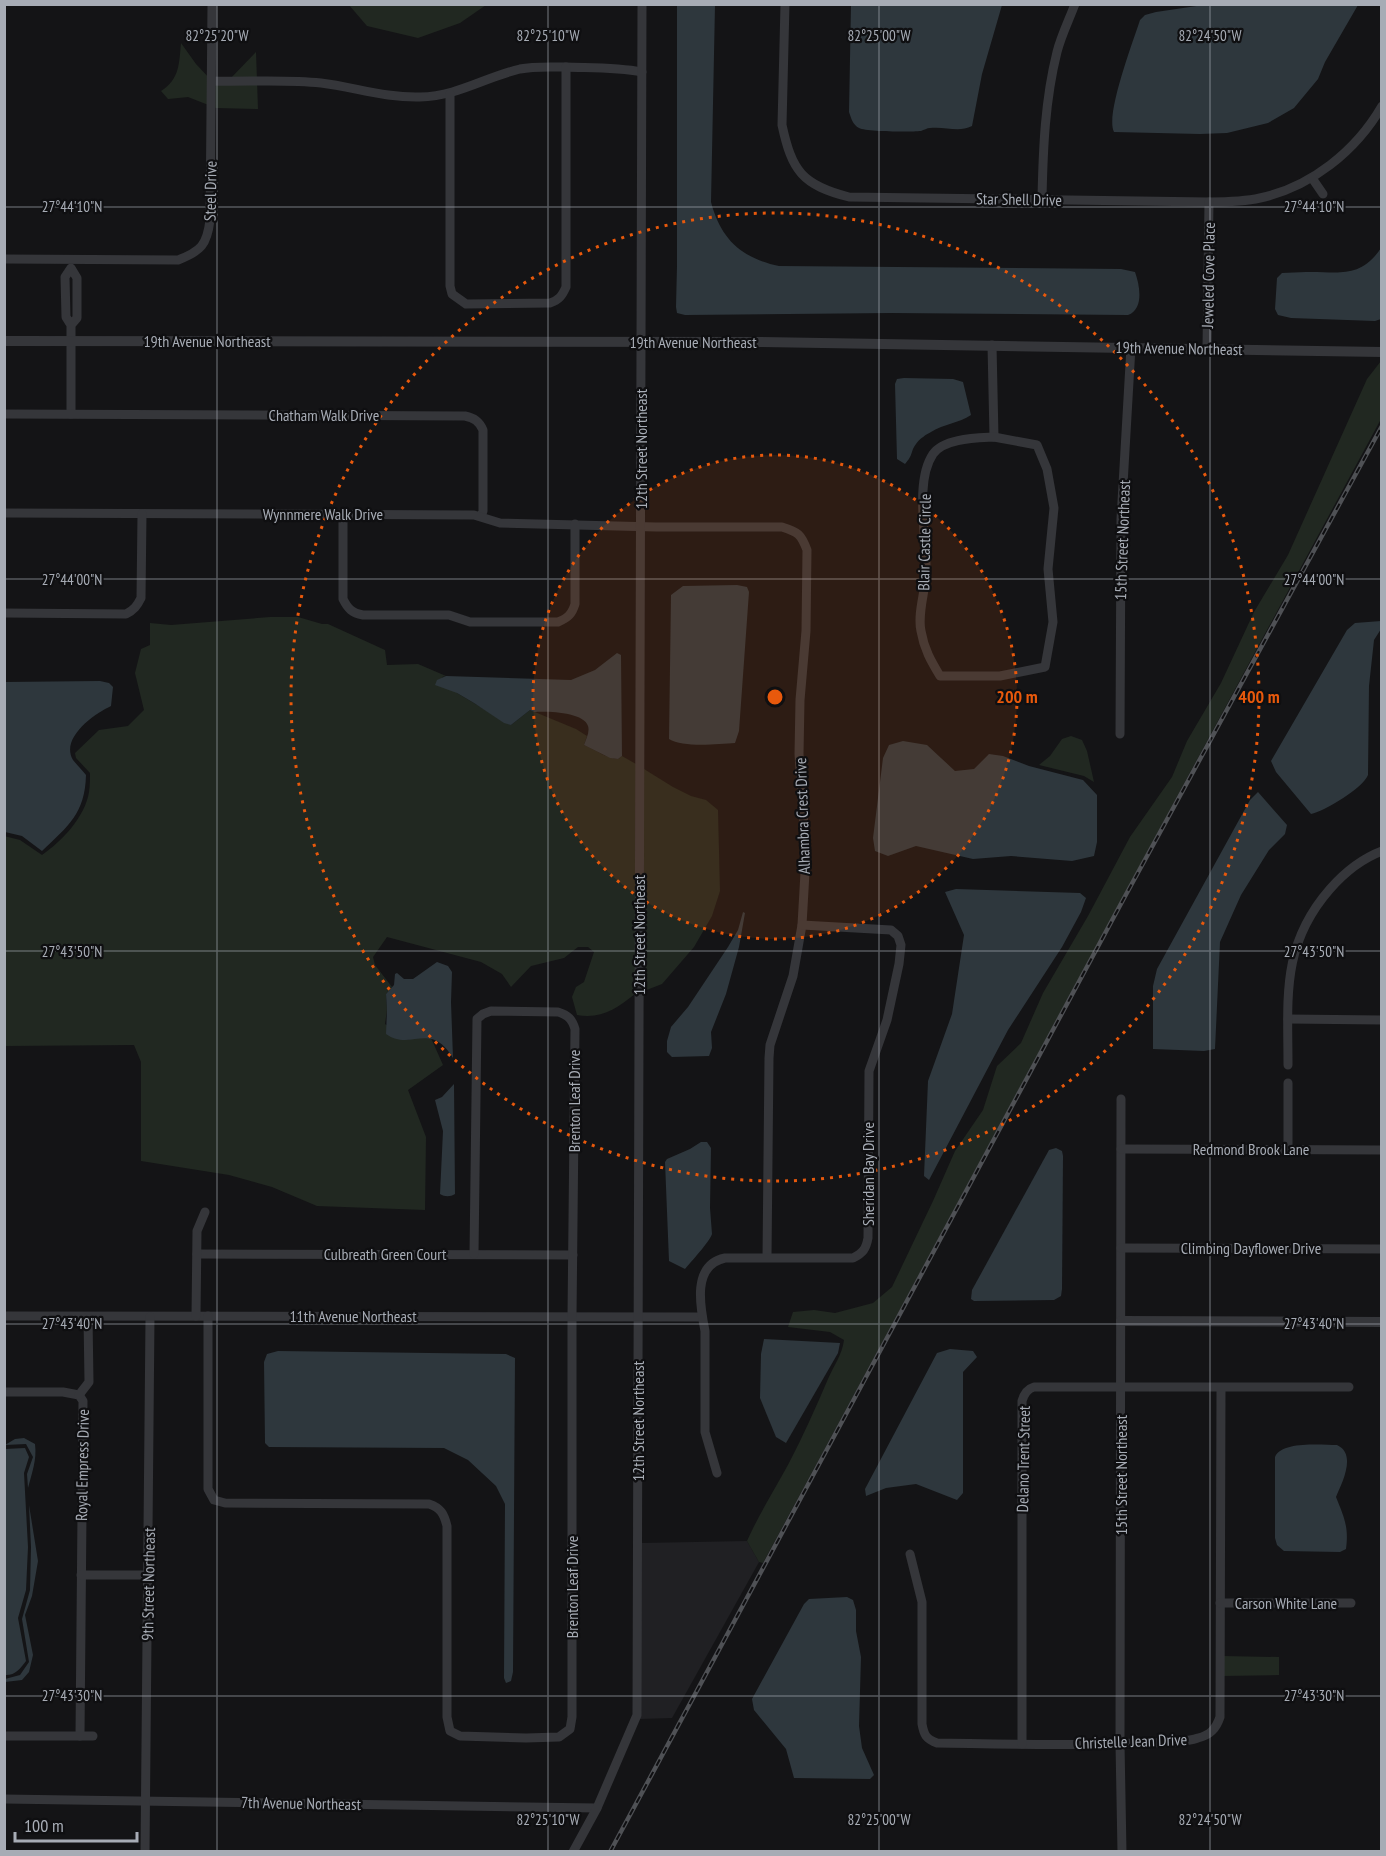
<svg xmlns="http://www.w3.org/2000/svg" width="1386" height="1856" font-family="'PT Sans Narrow',sans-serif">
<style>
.built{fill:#202023}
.green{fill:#212821}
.water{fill:#2e373d}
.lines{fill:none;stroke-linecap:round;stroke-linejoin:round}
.minor{stroke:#35363a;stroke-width:9}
.tertiary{stroke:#35363a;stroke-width:10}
.rail-casing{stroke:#4f5155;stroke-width:4.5}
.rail{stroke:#0f0f11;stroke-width:2;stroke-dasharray:7;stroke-linecap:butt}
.ticks{fill:none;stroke:#a7acb5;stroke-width:1.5;stroke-opacity:0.45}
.ring{fill:none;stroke:#e8590c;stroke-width:3;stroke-dasharray:3 6}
.labels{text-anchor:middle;stroke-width:4.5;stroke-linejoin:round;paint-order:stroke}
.street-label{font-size:16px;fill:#a7acb5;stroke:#0f0f11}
.ticks-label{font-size:15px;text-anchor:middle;fill:#a7acb5;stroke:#0f0f11;stroke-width:4.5;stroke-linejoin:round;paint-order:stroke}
.centre{fill:#e8590c;stroke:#0f0f11;stroke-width:3}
.ring-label{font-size:18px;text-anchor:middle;font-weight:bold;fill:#e8590c;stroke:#0f0f11;stroke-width:4.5;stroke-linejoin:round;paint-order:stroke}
</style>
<rect width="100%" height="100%" fill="#141416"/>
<!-- built -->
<path class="built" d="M747 1541 759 1562 672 1718 640 1719 642 1543Z"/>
<!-- green -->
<g class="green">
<path d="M349 5H486L460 23 418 38 367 26Z"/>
<path d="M181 43 196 64 212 81 229 80 256 52 258 109 216 108 188 97 168 99 161 91C180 79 179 63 181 43Z"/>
<path d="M1381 361V419L763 1563 759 1562 747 1541C759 1514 775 1489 789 1463 803 1436 816 1407 828 1379 834 1365 842 1355 844 1340L830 1332 788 1327 793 1312 814 1310 835 1313 873 1303 892 1287 933 1201 955 1151 983 1110 997 1066 1021 1043 1043 993 1088 916 1130 837 1172 777 1187 741 1221 683 1254 612 1288 555 1367 379Z"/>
<path d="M270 617H298L322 624H328L385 650 387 665 418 664 446 676 442 677 457 693 511 725 530 710 576 729 587 736 584 745C596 750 605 758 618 759L622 756 636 764 635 994C616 1009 602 1019 577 1015L572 997 576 987 584 982 594 952 588 947H578L564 958 531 966 511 987 502 974 481 962 387 937 373 957 375 965 392 987 386 994 387 1010 385 1024 408 1040 413 1038H431L443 1065 408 1090 426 1137 425 1210 317 1206 272 1187 229 1175 141 1161V1062L134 1045 5 1046 4 836 20 840 42 855C62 841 85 817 89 792 90 786 90 779 90 773L76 758 75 753 99 730 128 726 144 710 135 673 141 649 150 645V623L171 625Z"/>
<path d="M1071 736 1082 740 1087 751 1094 782 1084 776 1039 765 1050 756 1062 739Z"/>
<path d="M644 769 673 787 691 796 706 800 718 810 720 891 712 916 694 947 662 984 644 991Z"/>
<path d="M1223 1656 1279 1657V1675L1223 1676Z"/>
</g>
<!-- water -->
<g class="water">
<path d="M677 4 715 5 711 202C721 240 742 258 779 266L1121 269 1135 272C1140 286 1144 309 1128 315L891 313 685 315 677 313 676 307 677 266Z"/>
<path d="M1210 4 1358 5 1325 62 1318 79 1294 108 1268 123 1227 133 1200 134 1114 132C1105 115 1133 42 1140 20L1145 15 1156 12Z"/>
<path d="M851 5H1002L982 74 972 126C958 133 945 126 930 128 927 128 924 130 921 131 911 132 867 132 859 128 853 125 851 118 849 112Z"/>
<path d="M1381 248V319L1375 321 1291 318 1278 315 1275 309 1277 278 1282 273C1290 273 1298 272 1306 272 1337 271 1360 280 1381 248Z"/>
<path d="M904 378 953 379 963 382 971 415C959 423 944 424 931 432 927 434 919 439 916 444 910 452 914 454 905 464L897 459 895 384 897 379Z"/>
<path d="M737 585 747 587 749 592 739 731 735 743C718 744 683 748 669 739L671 595 683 586Z"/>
<path d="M1381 621V629L1374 640 1369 686 1368 775C1363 788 1325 811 1311 814L1276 772 1271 761 1347 630 1355 623Z"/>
<path d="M617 653 621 655 622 756 618 759 610 758 584 745C586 739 590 732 588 726 584 712 547 711 534 712L530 710 511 725 504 723 474 703 457 693 435 685 437 680 446 676 571 680 595 670Z"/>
<path d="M100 681 109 683 113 687 111 706C94 714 60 738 73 760 77 765 82 770 86 775 85 814 68 826 42 851L22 836 5 832V682Z"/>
<path d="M903 741 927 745 955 771 974 769 989 754 1003 756 1029 766 1083 780 1097 795V842L1094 856 1072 861 1011 856 973 859 916 846 888 856 875 851 873 838 883 758 889 745Z"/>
<path d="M1258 792 1287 825 1285 834 1269 850 1241 895 1220 942 1215 1049 1204 1051 1153 1049V986L1157 969 1250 800Z"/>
<path d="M956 889 1080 893 1086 898 1081 912 1062 947 1008 1030 929 1180 924 1176 928 1081 952 1014 964 935 945 892Z"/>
<path d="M743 912 745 913 739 947 726 994 711 1032 712 1048 709 1056 672 1057 667 1052V1041L671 1027 688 1007 728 947 738 930Z"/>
<path d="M437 962 448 966 452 972 451 1002 453 1058C430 1020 411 1052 386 1034L387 1010 386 994 394 985 395 974 397 973 404 979H413Z"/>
<path d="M454 1084 455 1194C450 1197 445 1197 440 1194L443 1131 435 1100 442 1097Z"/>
<path d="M701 1142H707L711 1148 710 1208 712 1234C710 1241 691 1262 685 1269L669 1261 665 1162 667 1159 690 1149Z"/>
<path d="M1056 1148 1062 1151 1063 1156 1062 1289 1061 1296 1054 1300 974 1301 971 1299 972 1290 1049 1150Z"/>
<path d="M764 1339 840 1343 838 1353 786 1443 776 1437 760 1398 761 1354Z"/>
<path d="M950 1349 973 1351 977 1357 963 1372V1493L957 1500 916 1484 886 1488 866 1496 865 1489 937 1353Z"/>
<path d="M278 1351 506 1354 515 1358 513 1672 511 1681 506 1683 504 1678 505 1504 496 1486 468 1460 444 1448 269 1447 265 1443 264 1362 267 1354Z"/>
<path d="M24 1438 35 1444C37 1460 32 1472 28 1488L27 1474 33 1457 26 1444 5 1445 15 1439Z"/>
<path d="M1337 1445C1357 1454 1342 1483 1336 1497 1344 1517 1349 1527 1346 1549L1340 1552 1284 1551 1277 1545 1275 1538V1457C1282 1441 1321 1445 1337 1445Z"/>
<path d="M25 1448 29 1457 24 1473 28 1547 26 1590 18 1618 26 1661C20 1669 15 1676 4 1675L5 1449Z"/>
<path d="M29 1505 38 1561 32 1596 25 1615 33 1655 29 1672 22 1680 5 1682V1679L20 1675 29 1662 22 1619 30 1590 31 1547Z"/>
<path d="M847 1597 853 1600 856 1610V1631L861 1657 859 1726 862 1748 874 1775 870 1779 794 1778 786 1749 754 1710 752 1699 804 1604 809 1599Z"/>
</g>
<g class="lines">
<!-- minor -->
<g class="minor">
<path d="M785 4 782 125C792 171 802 185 849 197L1209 202C1226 202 1243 202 1260 198 1311 187 1356 151 1382 106"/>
<path d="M212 81C248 82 285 79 321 83 354 87 386 98 420 97 458 96 483 78 520 69 534 66 550 67 565 67 591 68 616 67 642 72"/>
<path d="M450 94V286L452 294 466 304 550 303C559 300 562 296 566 287V67"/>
<path d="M1312 178 1323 194"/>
<path d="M1042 199C1043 149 1045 100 1057 52 1061 36 1069 20 1075 4"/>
<path d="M4 259 178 260C201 251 207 245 210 220L212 4"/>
<path d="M71 325 77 318V278L71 268 65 277 66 317 71 325V414"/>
<path d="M992 345 994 437"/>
<path d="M1207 348 1209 202"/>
<path d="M4 414 465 416C474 418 479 421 483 430V511L481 516"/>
<path d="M994 437 1037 445 1047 469 1054 508 1048 569 1053 622 1045 667 1000 676H940C931 661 924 649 921 631 917 613 926 590 926 571 927 539 914 482 933 454 944 438 977 438 994 437Z"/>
<path d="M4 513 474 515 500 523 656 527H782C798 532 801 534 807 550L806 631 800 700 799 754 806 855 802 925 793 976 770 1045 769 1058 767 1257"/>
<path d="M343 514V599C348 609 352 613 363 615H449L470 622H558C568 618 572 614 575 604V524"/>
<path d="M4 613 126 614C134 610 137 606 141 598L142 514"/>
<path d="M1120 734 1121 519 1131 347"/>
<path d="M1288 1019 1382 1020"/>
<path d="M1288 1065C1288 997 1281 945 1330 889 1344 873 1361 859 1382 851"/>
<path d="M1288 1083V1149"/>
<path d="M1121 1099 1120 1744 1122 1852"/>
<path d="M1121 1149 1382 1150"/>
<path d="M1121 1248 1382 1249"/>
<path d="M197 1254 573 1255"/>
<path d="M4 1316 702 1317"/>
<path d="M196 1316 197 1231 205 1212"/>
<path d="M208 1316V1489L214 1500 225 1503 429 1504C441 1508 444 1514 447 1526V1717L450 1731 460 1736 526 1738 559 1737 570 1729 572 1717V1317L575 1029C572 1019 568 1015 558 1012L491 1011 483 1014 477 1019 474 1254"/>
<path d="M4 1392H63L79 1395 83 1401 80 1736"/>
<path d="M79 1395 89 1382 88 1317"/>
<path d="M717 1473 705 1432V1331C700 1306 692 1265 725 1258H853C863 1253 866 1249 868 1238L869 1071 887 1020 899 964 901 945 898 936 891 930 802 925"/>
<path d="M910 1554 922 1602V1724C924 1735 926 1739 937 1743 1004 1744 1072 1746 1139 1743 1158 1742 1180 1744 1198 1738 1210 1735 1216 1729 1220 1717L1221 1388"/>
<path d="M81 1575H148"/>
<path d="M1220 1603H1351"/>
<path d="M4 1736H93"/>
<path d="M1022 1744V1401C1024 1394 1027 1389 1034 1387H1349"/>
<path d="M4 1799 597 1808"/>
<path d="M145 1852 150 1317"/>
<path d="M573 1852 597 1808 637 1715 642 4"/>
</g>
<!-- tertiary -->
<g class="tertiary">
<path d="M4 341 757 342 1382 352"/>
<path d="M1121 1321 1382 1322"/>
</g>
<defs>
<path id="rail" d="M610 1852 1123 900 1382 426"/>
</defs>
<!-- rail casing -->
<use href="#rail" class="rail-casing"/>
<!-- rail -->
<use href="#rail" class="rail"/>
</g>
<!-- ticks -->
<path class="ticks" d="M217 4V1852M548 4V1852M879 4V1852M1210 4V1852M4 207H1382M4 579H1382M4 951H1382M4 1324H1382M4 1696H1382"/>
<!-- distance rings -->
<circle cx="775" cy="697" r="242" fill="#e8590c" fill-opacity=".12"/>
<g class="ring">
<circle cx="775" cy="697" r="242"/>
<circle cx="775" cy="697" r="484"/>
</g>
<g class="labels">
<!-- street labels -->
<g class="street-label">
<text transform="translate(210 191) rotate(-89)" y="6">Steel Drive</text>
<text transform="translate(1019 199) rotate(1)" y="6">Star Shell Drive</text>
<text transform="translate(1208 275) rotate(-89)" y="6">Jeweled Cove Place</text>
<text x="207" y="347">19th Avenue Northeast</text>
<text x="693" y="348">19th Avenue Northeast</text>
<text transform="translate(1179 348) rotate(1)" y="6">19th Avenue Northeast</text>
<text x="324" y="421">Chatham Walk Drive</text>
<text transform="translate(641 449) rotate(-90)" y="6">12th Street Northeast</text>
<text x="323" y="520">Wynnmere Walk Drive</text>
<text transform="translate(1122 540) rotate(-88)" y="6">15th Street Northeast</text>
<text transform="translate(924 542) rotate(-89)" y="6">Blair Castle Circle</text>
<text transform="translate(802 816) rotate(-92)" y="6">Alhambra Crest Drive</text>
<text transform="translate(639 935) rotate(-90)" y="6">12th Street Northeast</text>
<text transform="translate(574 1101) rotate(-90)" y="6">Brenton Leaf Drive</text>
<text x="1251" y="1155">Redmond Brook Lane</text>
<text transform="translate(868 1174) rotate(-90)" y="6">Sheridan Bay Drive</text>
<text x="1251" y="1254">Climbing Dayflower Drive</text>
<text x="385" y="1260">Culbreath Green Court</text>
<text x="353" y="1322">11th Avenue Northeast</text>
<text transform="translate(638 1421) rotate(-90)" y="6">12th Street Northeast</text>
<text transform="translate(1023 1459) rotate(-89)" y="6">Delano Trent Street</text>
<text transform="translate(82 1465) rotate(-89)" y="6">Royal Empress Drive</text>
<text transform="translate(1121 1475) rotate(-90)" y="6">15th Street Northeast</text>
<text transform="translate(148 1584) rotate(-89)" y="6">9th Street Northeast</text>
<text transform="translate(572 1587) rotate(-90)" y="6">Brenton Leaf Drive</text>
<text x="1286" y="1609">Carson White Lane</text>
<text transform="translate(1131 1741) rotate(-2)" y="6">Christelle Jean Drive</text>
<text transform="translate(301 1803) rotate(1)" y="6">7th Avenue Northeast</text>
</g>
</g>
<g class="ticks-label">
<text x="217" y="41">82°25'20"W</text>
<text x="548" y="41">82°25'10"W</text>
<text x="879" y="41">82°25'00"W</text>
<text x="1210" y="41">82°24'50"W</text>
<text x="72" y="212">27°44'10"N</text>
<text x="1314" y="212">27°44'10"N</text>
<text x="72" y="585">27°44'00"N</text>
<text x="1314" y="585">27°44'00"N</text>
<text x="72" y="957">27°43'50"N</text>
<text x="1314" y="957">27°43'50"N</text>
<text x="72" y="1329">27°43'40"N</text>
<text x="1314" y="1329">27°43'40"N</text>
<text x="72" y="1701">27°43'30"N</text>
<text x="1314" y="1701">27°43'30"N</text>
<text x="548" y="1825">82°25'10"W</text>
<text x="879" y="1825">82°25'00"W</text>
<text x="1210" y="1825">82°24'50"W</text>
</g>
<circle cx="775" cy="697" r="9" class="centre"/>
<g class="ring-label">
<text x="1017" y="703">200 m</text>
<text x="1259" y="703">400 m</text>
</g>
<!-- border -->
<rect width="1386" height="1856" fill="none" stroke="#a7acb5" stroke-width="12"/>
<!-- scale -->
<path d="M15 1832v9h122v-9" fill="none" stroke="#a7acb5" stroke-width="3"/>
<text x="24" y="1832" font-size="18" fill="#a7acb5" stroke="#0f0f11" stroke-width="4.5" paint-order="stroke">100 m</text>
</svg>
